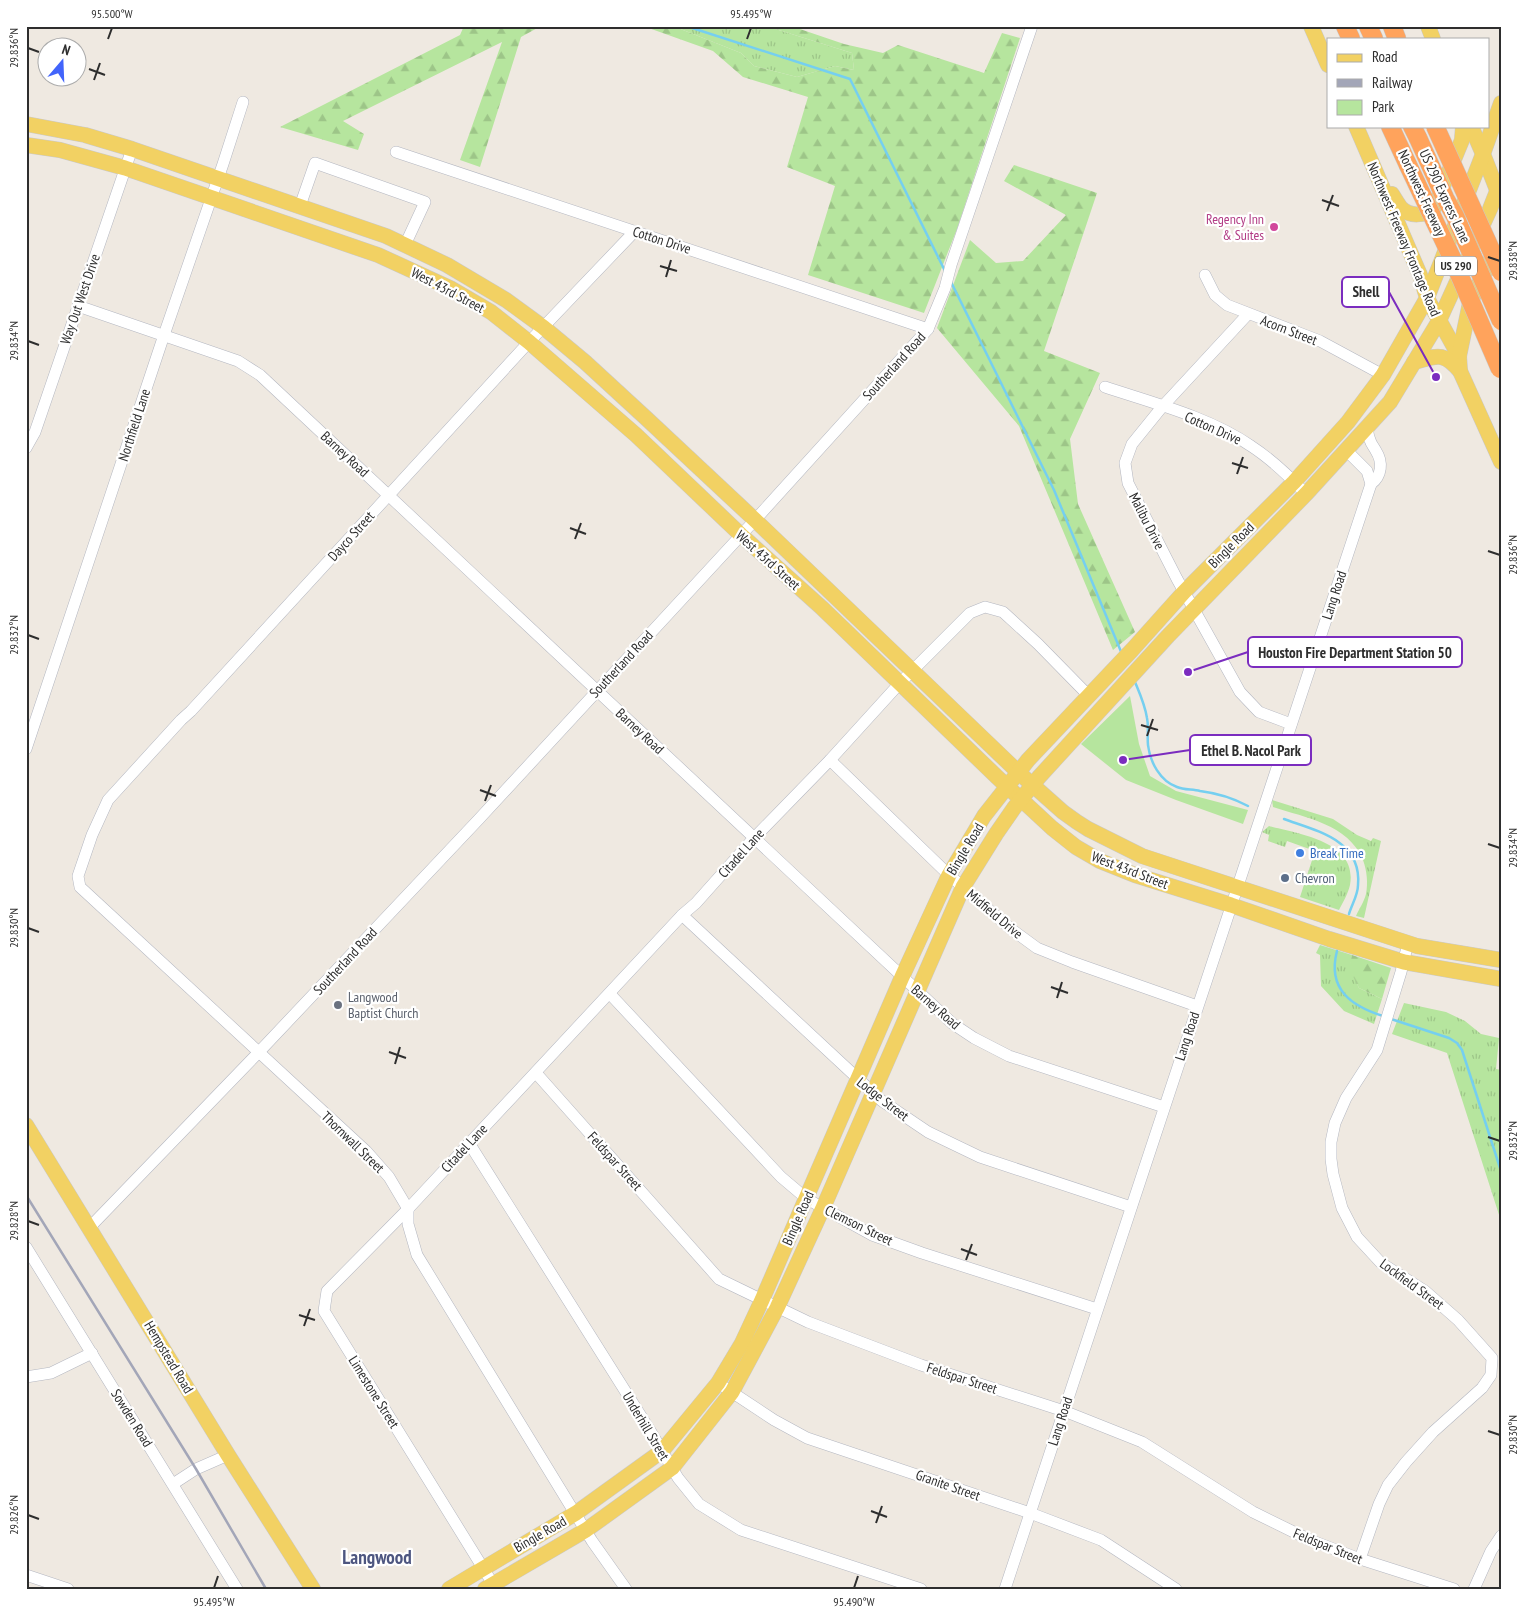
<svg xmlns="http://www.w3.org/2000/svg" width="1527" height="1615" font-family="'PT Sans Narrow',sans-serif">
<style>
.grass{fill:url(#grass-tufts)}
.forest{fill:url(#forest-firs)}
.park{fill:#b6e59e}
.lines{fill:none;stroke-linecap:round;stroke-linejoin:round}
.stream{stroke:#75cff0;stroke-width:2.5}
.minor-casing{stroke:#b4b7c1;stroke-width:12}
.major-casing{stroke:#c9c9c9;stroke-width:16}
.highway-casing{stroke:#c9c9c9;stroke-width:19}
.minor{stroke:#fff;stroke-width:11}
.major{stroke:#f2d163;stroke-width:15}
.highway{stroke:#ffa35c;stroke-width:18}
.rail{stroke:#a3a6b8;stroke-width:2.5}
.highway-bridge-casing{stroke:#c9c9c9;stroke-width:19;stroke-linecap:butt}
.highway-bridge{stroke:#ffa35c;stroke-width:18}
.ticks{fill:none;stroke:#2e2e2e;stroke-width:2}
.hotel-dot{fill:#d1479c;stroke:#fff;stroke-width:2}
.shop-dot{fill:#3f7fe0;stroke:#fff;stroke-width:2}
.service-dot{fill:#5c6f8a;stroke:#fff;stroke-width:2}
.worship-dot{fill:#6b7280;stroke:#fff;stroke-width:2}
.labels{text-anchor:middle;stroke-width:4.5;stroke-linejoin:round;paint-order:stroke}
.shield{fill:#fff;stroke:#6d6d6d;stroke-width:1}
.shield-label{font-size:12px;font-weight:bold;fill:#2e2e2e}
.street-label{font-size:14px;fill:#2e2e2e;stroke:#fff}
.hotel-label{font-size:14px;fill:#b23c85;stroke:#fff;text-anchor:end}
.shop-label{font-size:14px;fill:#366cbe;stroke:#fff;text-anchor:start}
.service-label{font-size:14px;fill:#4e5e75;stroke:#fff;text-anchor:start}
.worship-label{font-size:14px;fill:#5b616d;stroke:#fff;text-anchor:start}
.district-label{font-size:19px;font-weight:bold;fill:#4d5680;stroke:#fff}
.leader{fill:none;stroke:#7b2cbf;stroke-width:2}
.callout-dot{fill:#7b2cbf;stroke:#fff;stroke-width:2}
.callout{fill:#fff;stroke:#7b2cbf;stroke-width:2}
.callout-label{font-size:15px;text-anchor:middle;font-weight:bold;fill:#2e2e2e}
.neatline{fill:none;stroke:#2e2e2e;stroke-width:2}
.ticks-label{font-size:12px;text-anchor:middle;fill:#2e2e2e}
</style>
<defs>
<pattern id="grass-tufts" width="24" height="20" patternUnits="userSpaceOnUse" patternTransform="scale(1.25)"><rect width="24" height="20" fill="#b6e59e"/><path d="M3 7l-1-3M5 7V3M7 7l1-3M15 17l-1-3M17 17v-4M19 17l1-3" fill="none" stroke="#9dc588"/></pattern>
<pattern id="forest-firs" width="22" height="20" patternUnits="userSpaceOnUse" patternTransform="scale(1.25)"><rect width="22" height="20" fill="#b6e59e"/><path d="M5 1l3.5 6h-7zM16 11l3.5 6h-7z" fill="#9dc588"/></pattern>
</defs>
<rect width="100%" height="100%" fill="#efe9e1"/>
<!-- grass -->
<g class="grass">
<path d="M673 26H766L852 53 854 70 835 66 797 77 754 66 741 53Z"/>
<path d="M1272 800 1333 819 1357 835 1371 841 1373 838 1381 841 1364 918 1356 916C1359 909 1364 902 1366 894 1368 883 1367 871 1363 860 1348 824 1306 818 1273 807Z"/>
<path d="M1269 826C1298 834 1358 841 1350 885 1348 894 1343 902 1339 910L1300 897 1315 851 1287 841 1285 847 1268 841 1269 835 1262 832Z"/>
<path d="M1320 945 1352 955 1350 968 1359 988 1382 999 1374 1024 1344 1011 1321 986 1320 955 1316 953Z"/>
<path d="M1404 1003 1446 1012 1465 1021 1481 1034 1499 1038 1496 1069 1501 1070V1221L1447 1053 1392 1034Z"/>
</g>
<!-- forest -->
<g class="forest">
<path d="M464 26H541L521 37 480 167 460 160 502 42 343 121 364 134 358 150 280 127 460 35Z"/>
<path d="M643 26H673L741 53 754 66 797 77 835 66 854 70 852 53 766 26H791L844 44 883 53 898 45 984 73 1002 33 1020 38 957 229 924 313 808 275 835 186 787 167 808 97 743 77 713 51Z"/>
<path d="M1014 165 1097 193 1044 351 1100 373 1070 439 1078 504 1135 632 1113 650 1019 426 937 328 970 240 996 263 1023 261 1066 215 1004 181Z"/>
<path d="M1352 955 1391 968 1382 999 1359 988 1349 968Z"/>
</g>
<!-- park -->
<path class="park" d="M1130 696 1139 744 1150 776 1176 791 1248 810 1243 824 1176 800 1126 780 1081 744Z"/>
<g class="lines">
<!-- stream -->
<g class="stream">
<path d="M686 26 850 79 945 271"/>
<path d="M951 282 1054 490 1122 654"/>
<path d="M1135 682C1140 694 1145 705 1147 718 1149 727 1147 736 1148 745 1150 762 1160 781 1177 787 1184 790 1193 789 1200 791 1216 793 1233 798 1248 806"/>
<path d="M1284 819C1317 831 1362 840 1358 885 1358 895 1352 904 1349 914"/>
<path d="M1337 951C1327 989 1351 1006 1383 1016"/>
<path d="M1391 1019 1449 1038 1457 1043 1462 1050 1501 1171"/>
</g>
<defs>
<g id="minor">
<path d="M396 152 928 329"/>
<path d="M300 206 315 163 425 202 405 245"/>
<path d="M1205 275 1215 295 1227 305 1320 341 1383 375"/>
<path d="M78 306 238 361 260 375 953 1024 974 1038 1009 1056 1164 1107"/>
<path d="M1248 314 1162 407 1132 444 1125 463 1128 483 1177 579 1240 692 1259 712 1291 724"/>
<path d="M1105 387C1153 403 1209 417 1251 446 1271 459 1289 476 1306 494"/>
<path d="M1367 428C1368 432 1368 436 1370 440 1371 444 1374 447 1376 451 1383 462 1382 476 1371 484"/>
<path d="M26 448 35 432 132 149"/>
<path d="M26 749 164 335 223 164 243 102"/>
<path d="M830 760 949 875 1011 929 1037 948 1072 962 1197 1006"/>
<path d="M682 915 882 1101 928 1132 980 1157 1131 1207"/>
<path d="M610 994 781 1177 807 1199 872 1235 922 1253 1097 1309"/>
<path d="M536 1073 719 1279 808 1322 921 1365 1064 1411 1142 1442 1253 1512 1310 1540 1360 1559 1454 1589"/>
<path d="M469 1143 651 1432 678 1478 699 1504 741 1530 921 1589"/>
<path d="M89 1228 258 1053 479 819 755 520 928 329 945 288 951 265 1032 26"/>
<path d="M26 1247 237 1589"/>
<path d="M26 1377 51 1373 92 1353"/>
<path d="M718 1383 774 1420 807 1438 1030 1513 1101 1540 1176 1589"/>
<path d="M173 1484 196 1469 228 1455"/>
<path d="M1360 1559 1379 1504 1388 1485 1406 1462 1433 1432 1482 1388 1491 1375 1492 1358 1458 1320 1425 1291 1381 1263 1357 1237 1342 1208 1333 1174 1331 1159V1142L1335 1123 1346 1098 1377 1050 1401 972 1408 943"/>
<path d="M26 1575 68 1589"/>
<path d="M496 1589 324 1311 327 1291 408 1209 682 915 696 903 754 838 830 760 900 683 970 613 985 607 1003 612 1038 644 1089 696"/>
<path d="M626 1589 592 1541 417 1255 408 1224V1209L389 1177 366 1151 80 887 78 876 92 835 108 800 181 720 191 711 529 342 635 231"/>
<path d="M1005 1589 1371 484 1367 471 1346 450"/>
<path d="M1474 1589 1491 1551 1501 1536"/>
</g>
<g id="major">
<path d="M1311 26 1328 65"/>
<path d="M1428 26 1433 39"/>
<path d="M26 124 85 135 132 149 386 236 447 265 506 300 543 327 585 362 647 419 755 520 1018 772 1063 812 1077 822 1088 829 1142 856 1417 946 1501 960"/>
<path d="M1356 126 1420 275 1427 298 1459 356 1460 371 1501 462"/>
<path d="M1471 126 1483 154 1499 195"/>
<path d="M26 145 60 150 125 168 378 255 450 288 491 312 529 342 636 435 741 535 822 608 997 777 1052 828 1076 847 1100 861 1135 875 1231 905 1329 939 1404 962 1501 979"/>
<path d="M1392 194C1395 199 1398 204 1401 208 1410 217 1425 216 1434 208L1462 140 1463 126"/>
<path d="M1459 356 1470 303 1491 259 1501 253"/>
<path d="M1414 362C1437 356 1443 351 1460 371"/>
<path d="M26 1125 228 1455 313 1589"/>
<path d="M449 1589 576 1513 662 1451 718 1383 742 1343 762 1300 902 977 949 875 984 816 1028 760 1132 650 1184 592 1294 482 1348 422 1383 375 1427 298 1483 154 1501 103"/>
<path d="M485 1589 586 1530 672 1468 732 1392 777 1308 823 1208 963 887 996 834 1014 808 1039 777 1168 636 1306 494 1390 402 1439 321 1490 209 1501 181"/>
</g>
<g id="highway">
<path d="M1345 26 1351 39"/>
<path d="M1368 26 1374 39"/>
<path d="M1392 26 1397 39"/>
<path d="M1390 126 1408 165"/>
<path d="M1412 126 1418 138"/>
</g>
</defs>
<!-- minor casing -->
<use href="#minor" class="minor-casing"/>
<!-- major casing -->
<use href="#major" class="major-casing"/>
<!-- highway casing -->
<use href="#highway" class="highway-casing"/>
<!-- minor -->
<use href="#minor" class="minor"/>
<!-- major -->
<use href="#major" class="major"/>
<!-- highway -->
<use href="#highway" class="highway"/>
<!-- rail -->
<path class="rail" d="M26 1195 196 1469 266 1589"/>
<defs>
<g id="highway-bridge">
<path d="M1435 126 1501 272"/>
<path d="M1418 138 1445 198 1455 216 1501 321"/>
<path d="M1408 165 1452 258 1500 369"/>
</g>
</defs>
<!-- highway-bridge casing -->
<use href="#highway-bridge" class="highway-bridge-casing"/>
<!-- highway-bridge -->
<use href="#highway-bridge" class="highway-bridge"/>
</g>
<!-- ticks -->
<path class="ticks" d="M108 39 112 28M747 39 751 28M28 48 39 52M89 69 105 75M94 80 100 63M1322 200 1339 206M1327 211 1333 195M1488 257 1500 261M660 266 677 271M666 277 671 260M28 341 39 345M1232 463 1248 468M1237 474 1243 457M570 528 586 534M575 539 581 523M1488 551 1500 555M28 635 39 639M1141 725 1158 730M1147 736 1153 719M480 790 496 796M485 801 491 785M1488 844 1500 848M28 928 39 932M1051 987 1068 993M1057 998 1062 982M389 1052 406 1058M395 1064 400 1047M1488 1137 1500 1141M28 1221 39 1225M961 1249 977 1255M966 1260 972 1244M299 1315 315 1320M304 1326 310 1309M1488 1431 1500 1435M871 1511 887 1517M28 1515 39 1519M876 1523 882 1506M214 1588 218 1576M854 1588 858 1576"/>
<!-- markers -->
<circle class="hotel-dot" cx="1274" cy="227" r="5"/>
<circle class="shop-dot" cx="1300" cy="853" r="5"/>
<circle class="service-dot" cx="1285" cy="878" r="5"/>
<circle class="worship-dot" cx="338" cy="1005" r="5"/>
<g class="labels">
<!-- shield labels -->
<rect class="shield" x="1435" y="256.5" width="42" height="19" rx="4"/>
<g class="shield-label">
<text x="1456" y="270">US 290</text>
</g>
<!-- street labels -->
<g class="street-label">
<text transform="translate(1422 193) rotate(65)" y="5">Northwest Freeway</text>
<text transform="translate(1445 196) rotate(65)" y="5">US 290 Express Lane</text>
<text transform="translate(1404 239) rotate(67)" y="5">Northwest Freeway Frontage Road</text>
<text transform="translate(662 240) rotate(18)" y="5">Cotton Drive</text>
<text transform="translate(448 290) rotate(28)" y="5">West 43rd Street</text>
<text transform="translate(80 299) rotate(-71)" y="5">Way Out West Drive</text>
<text transform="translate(1289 330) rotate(21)" y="5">Acorn Street</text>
<text transform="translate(894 366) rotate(-48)" y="5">Southerland Road</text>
<text transform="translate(134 425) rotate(-72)" y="5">Northfield Lane</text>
<text transform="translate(1213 428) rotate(24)" y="5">Cotton Drive</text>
<text transform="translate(345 454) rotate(43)" y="5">Barney Road</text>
<text transform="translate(1147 521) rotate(63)" y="5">Malibu Drive</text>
<text transform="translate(351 536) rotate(-48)" y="5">Dayco Street</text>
<text transform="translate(1231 545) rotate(-45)" y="5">Bingle Road</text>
<text transform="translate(768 560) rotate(42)" y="5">West 43rd Street</text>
<text transform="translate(1334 595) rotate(-72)" y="5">Lang Road</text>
<text transform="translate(621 664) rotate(-47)" y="5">Southerland Road</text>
<text transform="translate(640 731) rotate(43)" y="5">Barney Road</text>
<text transform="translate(965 849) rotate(-59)" y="5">Bingle Road</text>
<text transform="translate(741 853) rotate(-48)" y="5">Citadel Lane</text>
<text transform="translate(1130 870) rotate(21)" y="5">West 43rd Street</text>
<text transform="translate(995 914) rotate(40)" y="5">Midfield Drive</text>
<text transform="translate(345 961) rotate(-47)" y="5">Southerland Road</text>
<text transform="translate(936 1007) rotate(41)" y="5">Barney Road</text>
<text transform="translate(1187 1036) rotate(-72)" y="5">Lang Road</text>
<text transform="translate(883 1099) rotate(38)" y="5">Lodge Street</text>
<text transform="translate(353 1142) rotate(44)" y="5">Thornwall Street</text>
<text transform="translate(464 1148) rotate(-47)" y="5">Citadel Lane</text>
<text transform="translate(615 1161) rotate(48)" y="5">Feldspar Street</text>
<text transform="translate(798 1218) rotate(-66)" y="5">Bingle Road</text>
<text transform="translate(859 1225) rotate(26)" y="5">Clemson Street</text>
<text transform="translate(1412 1284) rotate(36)" y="5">Lockfield Street</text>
<text transform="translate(169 1357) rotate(59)" y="5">Hempstead Road</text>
<text transform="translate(962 1378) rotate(18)" y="5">Feldspar Street</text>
<text transform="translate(374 1392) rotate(58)" y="5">Limestone Street</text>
<text transform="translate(132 1418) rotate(58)" y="5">Sowden Road</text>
<text transform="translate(1060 1421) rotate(-72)" y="5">Lang Road</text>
<text transform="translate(646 1426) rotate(59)" y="5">Underhill Street</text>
<text transform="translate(948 1485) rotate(19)" y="5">Granite Street</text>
<text transform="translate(540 1534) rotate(-30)" y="5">Bingle Road</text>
<text transform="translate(1328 1546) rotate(22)" y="5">Feldspar Street</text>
</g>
<!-- hotel labels -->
<g class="hotel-label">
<text x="1264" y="224">Regency Inn<tspan x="1264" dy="16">&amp; Suites</tspan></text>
</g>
<!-- shop labels -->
<g class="shop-label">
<text x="1310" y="858">Break Time</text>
</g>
<!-- service labels -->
<g class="service-label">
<text x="1295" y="883">Chevron</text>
</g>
<!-- worship labels -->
<g class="worship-label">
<text x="348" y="1002">Langwood<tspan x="348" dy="16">Baptist Church</tspan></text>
</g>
<!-- district labels -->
<g class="district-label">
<text x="377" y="1564">Langwood</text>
</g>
</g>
<!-- callouts -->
<path class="leader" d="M1436 377L1389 292M1188 672L1248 652M1123 760L1190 750"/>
<g class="callout-dot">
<circle cx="1436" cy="377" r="5"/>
<circle cx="1188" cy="672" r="5"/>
<circle cx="1123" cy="760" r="5"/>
</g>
<g class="callout">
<rect x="1342" y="277" width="47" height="30" rx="5"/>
<rect x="1248" y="637" width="214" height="30" rx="5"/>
<rect x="1190" y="735" width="121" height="30" rx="5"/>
</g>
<g class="callout-label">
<text x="1366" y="297">Shell</text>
<text x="1355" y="658">Houston Fire Department Station 50</text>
<text x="1251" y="756">Ethel B. Nacol Park</text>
</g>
<!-- border -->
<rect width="1527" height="1615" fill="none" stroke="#ffffff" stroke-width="55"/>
<!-- legend -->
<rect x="1327" y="38" width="162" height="90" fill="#ffffff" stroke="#ababab"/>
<rect x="1337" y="54" width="25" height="8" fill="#f2d163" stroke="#ababab"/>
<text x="1372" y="62" font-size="15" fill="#2e2e2e">Road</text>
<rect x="1337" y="79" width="25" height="8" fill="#a3a6b8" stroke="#ababab"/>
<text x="1372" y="88" font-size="15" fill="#2e2e2e">Railway</text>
<rect x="1337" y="100" width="25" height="15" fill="#b6e59e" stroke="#ababab"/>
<text x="1372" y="112" font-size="15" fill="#2e2e2e">Park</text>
<!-- north arrow -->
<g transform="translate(62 62) rotate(19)"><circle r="24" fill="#ffffff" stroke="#ababab"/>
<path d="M0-4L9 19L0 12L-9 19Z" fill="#4264fb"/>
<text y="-8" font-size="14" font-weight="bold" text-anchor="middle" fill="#2e2e2e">N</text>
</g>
<rect x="28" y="28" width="1472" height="1560" class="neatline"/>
<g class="ticks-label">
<text x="112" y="18">95.500°W</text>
<text x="751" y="18">95.495°W</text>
<text transform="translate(14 48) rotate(-90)" y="4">29.836°N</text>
<text transform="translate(1513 261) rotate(-90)" y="4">29.838°N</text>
<text transform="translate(14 341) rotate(-90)" y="4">29.834°N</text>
<text transform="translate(1513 555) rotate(-90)" y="4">29.836°N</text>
<text transform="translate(14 635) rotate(-90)" y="4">29.832°N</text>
<text transform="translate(1513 848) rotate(-90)" y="4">29.834°N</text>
<text transform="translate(14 928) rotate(-90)" y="4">29.830°N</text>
<text transform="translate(1513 1141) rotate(-90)" y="4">29.832°N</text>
<text transform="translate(14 1221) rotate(-90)" y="4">29.828°N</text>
<text transform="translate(1513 1435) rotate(-90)" y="4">29.830°N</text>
<text transform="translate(14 1515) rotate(-90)" y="4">29.826°N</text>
<text x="214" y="1606">95.495°W</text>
<text x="854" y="1606">95.490°W</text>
</g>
</svg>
